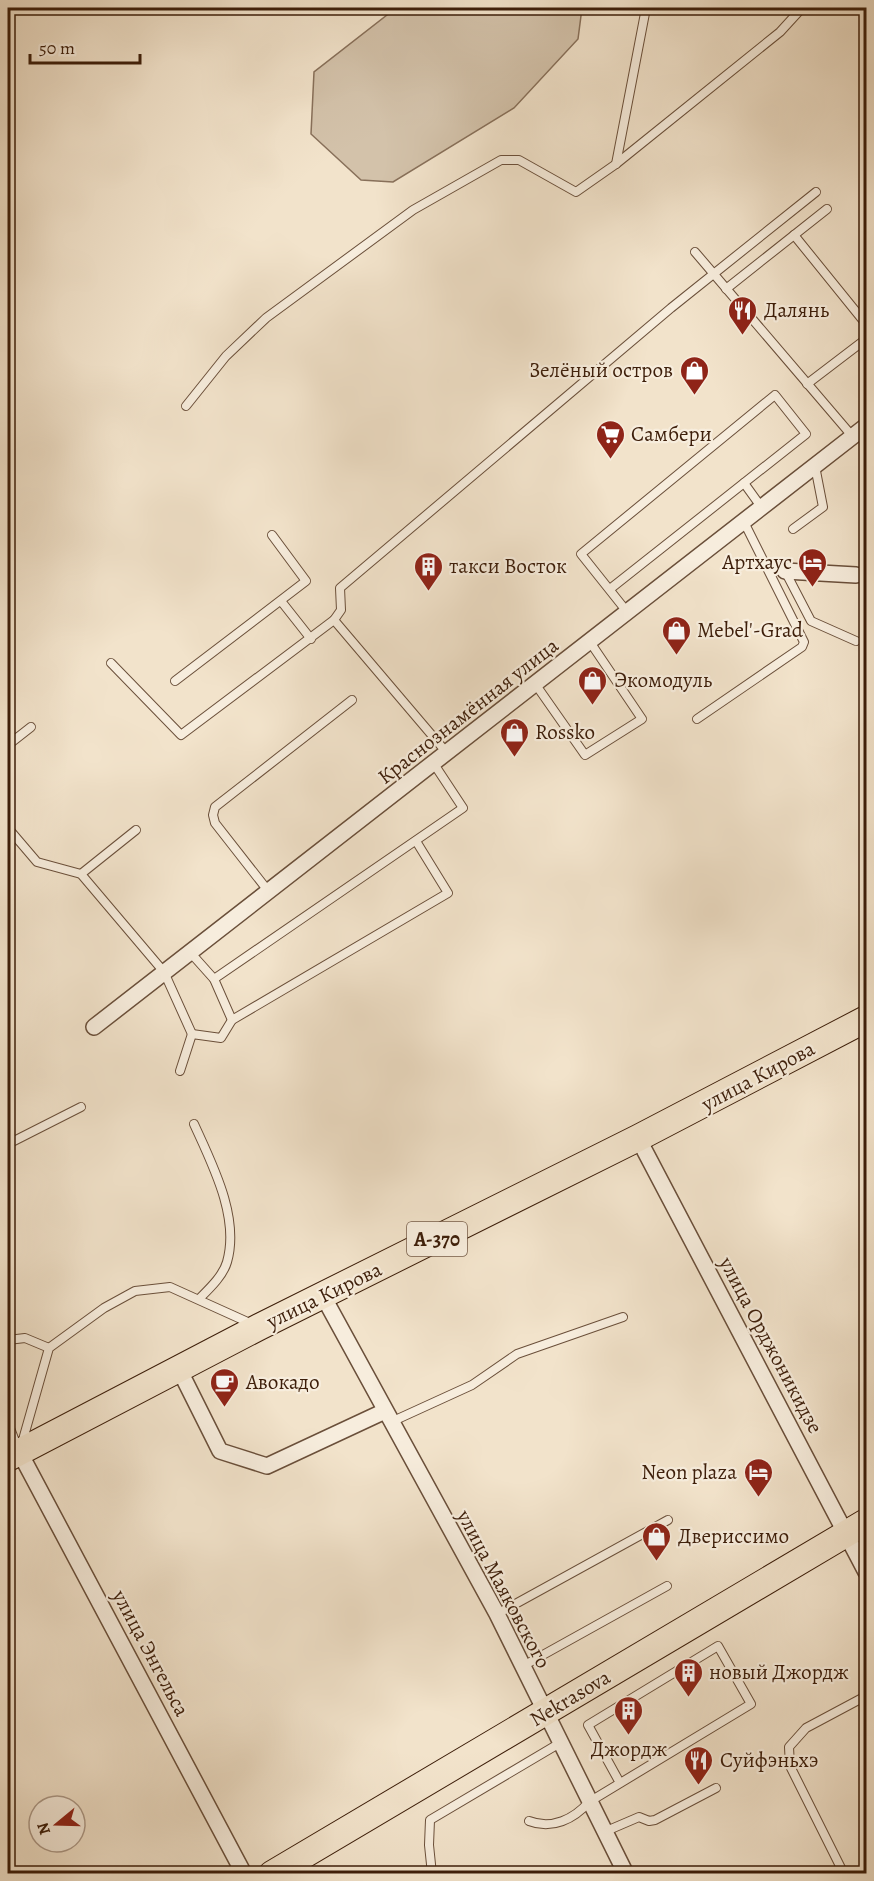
<svg xmlns="http://www.w3.org/2000/svg" width="874" height="1881" font-family="Alegreya,serif">
<style>
.green{fill:#d3c2aa;stroke:#88705a;stroke-width:1.5}
.lines{fill:none;stroke-linecap:round;stroke-linejoin:round}
.service-casing{stroke:#6a4f3a;stroke-width:10}
.minor-casing{stroke:#6a4f3a;stroke-width:18}
.trunk-casing{stroke:#3d1e0a;stroke-width:28}
.service{stroke:#f7eddd;stroke-width:8}
.minor{stroke:#f7eddd;stroke-width:15}
.trunk{stroke:#f2e3cb;stroke-width:26}
.labels{text-anchor:middle;stroke-width:4.5;stroke-linejoin:round;paint-order:stroke}
.shield{fill:#f7eddd;stroke:#755c49;stroke-width:1.5}
.shield-label{font-size:20px;font-weight:bold;fill:#3d1e0a}
.poi-label{font-size:21px;fill:#3d1e0a;stroke:#f7eddd;text-anchor:start}
.street-label{font-size:21px;fill:#3d1e0a;stroke:#f7eddd}
</style>
<rect width="100%" height="100%" fill="#f2e3cb"/>
<filter id="stains"><feTurbulence type="fractalNoise" baseFrequency=".00333" numOctaves="4"/><feColorMatrix values="0 0 0 0 .2 0 0 0 0 .09 0 0 0 0 .02 0 0 0 .5 -.17"/></filter>
<radialGradient id="worn" r=".72"><stop offset=".6" stop-color="#630" stop-opacity="0"/><stop offset="1" stop-color="#630" stop-opacity=".3"/></radialGradient>
<!-- green -->
<path class="green" d="M396 8H582L578 39 514 108 393 182 361 180 311 134 314 72Z"/>
<g class="lines">
<defs>
<g id="service">
<path d="M616 164 646 8"/>
<path d="M794 235 866 324"/>
<path d="M695 252 853 437"/>
<path d="M726 289 827 209"/>
<path d="M807 384 866 339"/>
<path d="M186 406 226 356 266 318 413 210 501 160H519L576 192 616 164 780 32 802 8"/>
<path d="M744 483 762 508"/>
<path d="M793 529 823 507 815 466"/>
<path d="M769 570 785 571 811 621 856 641"/>
<path d="M610 589 806 434 775 395 581 554 628 613"/>
<path d="M281 601 311 639"/>
<path d="M111 663 181 735 334 620"/>
<path d="M175 681 306 581 272 535"/>
<path d="M536 685 585 755 642 719 590 642"/>
<path d="M697 719 802 647 804 642 744 522"/>
<path d="M8 745 31 727"/>
<path d="M447 753 334 620 341 610 340 588 671 308 816 192"/>
<path d="M8 828 37 862 81 874 164 972 192 1034"/>
<path d="M81 874 136 830"/>
<path d="M269 892 215 823 213 815 215 807 352 700"/>
<path d="M189 951 214 979 232 1020 448 893 416 841"/>
<path d="M214 979 463 808 434 764"/>
<path d="M180 1071 192 1034 221 1038 232 1020"/>
<path d="M194 1124C212 1164 240 1217 227 1262 223 1276 209 1289 199 1299"/>
<path d="M8 1144 81 1107"/>
<path d="M8 1340 25 1338 49 1348"/>
<path d="M391 1422 472 1385 517 1354 623 1317"/>
<path d="M8 1423 18 1449"/>
<path d="M22 1443 49 1348 104 1308 135 1291 170 1287 252 1324"/>
<path d="M497 1614 668 1520"/>
<path d="M523 1666 667 1586"/>
<path d="M529 1821C552 1830 574 1819 589 1802L751 1704 718 1646 588 1725 620 1783"/>
<path d="M604 1832 639 1817 649 1821 655 1820 716 1788"/>
<path d="M432 1874 429 1845 430 1820 560 1743"/>
<path d="M844 1874 790 1766 789 1747 806 1728 866 1696"/>
</g>
<g id="minor">
<path d="M785 571 856 575"/>
<path d="M94 1027 866 426"/>
<path d="M638 1138 866 1572"/>
<path d="M323 1296 497 1614 626 1874"/>
<path d="M179 1369 220 1451 267 1466 385 1411"/>
<path d="M20 1453 244 1874"/>
</g>
<g id="trunk">
<path d="M8 1458 259 1327 638 1138 866 1019"/>
<path d="M272 1874 866 1522"/>
</g>
</defs>
<!-- service casing -->
<use href="#service" class="service-casing"/>
<!-- minor casing -->
<use href="#minor" class="minor-casing"/>
<!-- trunk casing -->
<use href="#trunk" class="trunk-casing"/>
<!-- service -->
<use href="#service" class="service"/>
<!-- minor -->
<use href="#minor" class="minor"/>
<!-- trunk -->
<use href="#trunk" class="trunk"/>
</g>
<!-- icons -->
<defs>
<symbol id="restaurant-pin" viewBox="-11 -11 22 30"><path d="M0 17L-7.5 6A9.5 9.5 0 1 1 7.5 6Z" fill="#8f2418" stroke="#f7eddd"/><path d="M-5-6h1v4h1v-4h1v4h1v-4h1v5L-1.5 .5V6h-2V.5L-5-1ZM5-6V6H3V1.5H1.5Q1.5-4 5-6Z" fill="#fff"/></symbol>
<symbol id="shop-pin" viewBox="-11 -11 22 30"><path d="M0 17L-7.5 6A9.5 9.5 0 1 1 7.5 6Z" fill="#8f2418" stroke="#f7eddd"/><path d="M-5-2.5h2.3a2.7 3.5 0 0 1 5.4 0H5L5.5 6h-11ZM-1.5-2.5h3a1.5 2.3 0 0 0-3 0Z" fill="#fff"/></symbol>
<symbol id="supermarket-pin" viewBox="-11 -11 22 30"><path d="M0 17L-7.5 6A9.5 9.5 0 1 1 7.5 6Z" fill="#8f2418" stroke="#f7eddd"/><path d="M-6-5.5h2.5l.6 2H6L4.5 2H-2.5L-4.4-4H-6ZM-1.5 3.2a1.3 1.3 0 1 0 .1 0ZM3 3.2a1.3 1.3 0 1 0 .1 0Z" fill="#fff"/></symbol>
<symbol id="hotel-pin" viewBox="-11 -11 22 30"><path d="M0 17L-7.5 6A9.5 9.5 0 1 1 7.5 6Z" fill="#8f2418" stroke="#f7eddd"/><path d="M-6-4.5h1.5V1H6V5H4.5V3h-9V5H-6ZM-4 0a1.8 1.8 0 1 1 3.6 0ZM.5 0V-2.5h3Q6-2.5 6 0Z" fill="#fff"/></symbol>
<symbol id="building-pin" viewBox="-11 -11 22 30"><path d="M0 17L-7.5 6A9.5 9.5 0 1 1 7.5 6Z" fill="#8f2418" stroke="#f7eddd"/><path d="M-4-6H4V6H1V3H-1V6H-4ZM-2.5-4.3h1.7v1.8h-1.7ZM.8-4.3h1.7v1.8H.8ZM-2.5-1h1.7V.8h-1.7ZM.8-1h1.7V.8H.8Z" fill="#fff"/></symbol>
<symbol id="cafe-pin" viewBox="-11 -11 22 30"><path d="M0 17L-7.5 6A9.5 9.5 0 1 1 7.5 6Z" fill="#8f2418" stroke="#f7eddd"/><path d="M-5.5-4.5H6V0H3Q3 3.5 0 3.5H-2.5Q-5.5 3.5-5.5 0ZM3-3.2v2h1.7v-2ZM-6 4.5H4V6H-6Z" fill="#fff"/></symbol>
</defs>
<g fill-rule="evenodd">
<use href="#restaurant-pin" x="726" y="294" width="33" height="45"/>
<use href="#shop-pin" x="678" y="354" width="33" height="45"/>
<use href="#supermarket-pin" x="594" y="418" width="33" height="45"/>
<use href="#hotel-pin" x="796" y="546" width="33" height="45"/>
<use href="#building-pin" x="412" y="550" width="33" height="45"/>
<use href="#shop-pin" x="660" y="614" width="33" height="45"/>
<use href="#shop-pin" x="576" y="664" width="33" height="45"/>
<use href="#shop-pin" x="498" y="716" width="33" height="45"/>
<use href="#cafe-pin" x="208" y="1366" width="33" height="45"/>
<use href="#hotel-pin" x="742" y="1456" width="33" height="45"/>
<use href="#shop-pin" x="640" y="1520" width="33" height="45"/>
<use href="#building-pin" x="672" y="1656" width="33" height="45"/>
<use href="#building-pin" x="612" y="1694" width="33" height="45"/>
<use href="#restaurant-pin" x="682" y="1744" width="33" height="45"/>
</g>
<g class="labels">
<!-- shield labels -->
<rect class="shield" x="407" y="1222" width="60" height="34" rx="4.5"/>
<g class="shield-label">
<text x="437" y="1246">А-370</text>
</g>
<!-- poi labels -->
<g class="poi-label">
<text x="764" y="317">Далянь</text>
<text x="673" y="377" text-anchor="end">Зелёный остров</text>
<text x="631" y="441">Самбери</text>
<text x="792" y="569" text-anchor="end">Артхаус</text>
<text x="449" y="573">такси Восток</text>
<text x="697" y="637">Mebel'-Grad</text>
<text x="614" y="687">Экомодуль</text>
<text x="535" y="739">Rossko</text>
<text x="246" y="1389">Авокадо</text>
<text x="737" y="1479" text-anchor="end">Neon plaza</text>
<text x="678" y="1543">Двериссимо</text>
<text x="709" y="1679">новый Джордж</text>
<text x="629" y="1756" text-anchor="middle">Джордж</text>
<text x="720" y="1767">Суйфэньхэ</text>
</g>
<!-- street labels -->
<g class="street-label">
<text transform="translate(468 711) rotate(-38)" y="7">Краснознамённая улица</text>
<text transform="translate(758 1076) rotate(-28)" y="7">улица Кирова</text>
<text transform="translate(324 1295) rotate(-26)" y="7">улица Кирова</text>
<text transform="translate(771 1345) rotate(62)" y="7">улица Орджоникидзе</text>
<text transform="translate(504 1589) rotate(62)" y="7">улица Маяковского</text>
<text transform="translate(151 1653) rotate(62)" y="7">улица Энгельса</text>
<text transform="translate(570 1698) rotate(-31)" y="7">Nekrasova</text>
</g>
</g>
<!-- margin -->
<rect width="874" height="1881" fill="none" stroke="#f2e3cb" stroke-width="30"/>
<rect x="9" y="9" width="856" height="1863" fill="none" stroke="#3d1e0a" stroke-width="3"/>
<rect x="15" y="15" width="844" height="1851" fill="none" stroke="#3d1e0a" stroke-width="1.5"/>
<!-- north arrow -->
<g transform="translate(57 1824) rotate(251)"><circle r="28" fill="#f7eddd" stroke="#ad9a89" stroke-width="1.5"/>
<path d="M0-4.5L10 22L0 15L-10 22Z" fill="#8f2418"/>
<text y="-9" font-size="16" font-weight="bold" text-anchor="middle" fill="#3d1e0a">N</text>
</g>
<!-- scale -->
<path d="M30 54v9h110v-9" fill="none" stroke="#3d1e0a" stroke-width="3"/>
<text x="39" y="54" font-size="18" fill="#3d1e0a" stroke="#f7eddd" stroke-width="4.5" paint-order="stroke">50 m</text>
<rect width="100%" height="100%" filter="url(#stains)"/>
<rect width="100%" height="100%" fill="url(#worn)"/>
</svg>
